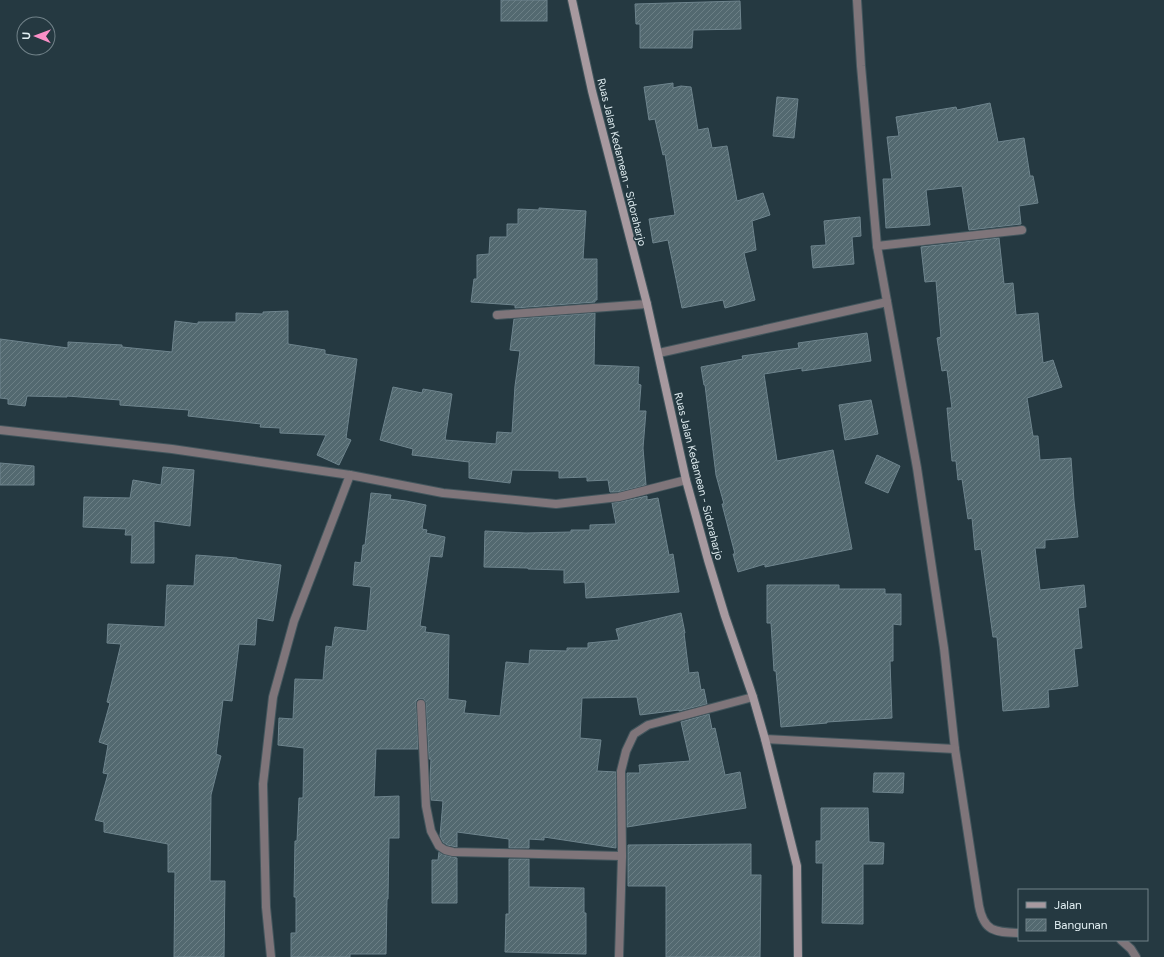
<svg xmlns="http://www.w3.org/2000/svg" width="1164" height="957" font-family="Figtree,sans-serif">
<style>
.building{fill:url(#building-hatch);stroke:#6e848d}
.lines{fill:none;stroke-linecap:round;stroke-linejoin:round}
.street-casing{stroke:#43565d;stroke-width:10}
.secondary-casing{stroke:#43565d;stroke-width:10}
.street{stroke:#7f757a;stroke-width:8}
.secondary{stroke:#a7999f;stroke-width:8}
.labels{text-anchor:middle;stroke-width:3;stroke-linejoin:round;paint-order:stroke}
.street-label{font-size:11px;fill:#e1eef2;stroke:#253941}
</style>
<defs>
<pattern id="building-hatch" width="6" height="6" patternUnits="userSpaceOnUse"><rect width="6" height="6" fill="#536970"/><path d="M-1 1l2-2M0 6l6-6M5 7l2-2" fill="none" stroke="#6b7f85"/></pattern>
</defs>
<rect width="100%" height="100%" fill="#253941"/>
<!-- building -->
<g class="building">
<rect x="501" y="0" width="46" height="21"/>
<path d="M740 1 741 29 693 30 692 48H640V24H636L635 4Z"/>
<path d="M673 83V88L681 86 691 87 698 130 708 128 712 148 727 146 737 201 763 193 770 215 752 221 756 250 744 253 755 300 725 308 723 300 682 308 668 240 653 243 649 219 675 215 665 154 663 155 655 119 649 120 644 87Z"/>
<path d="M777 97 798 99 794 138 773 136Z"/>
<path d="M990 103 998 142 1024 138 1030 176H1033L1038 203 1019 206 1021 224 969 230 962 186 926 190 930 225 886 228 883 179H892L887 137 899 136 896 117 956 107 957 110Z"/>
<path d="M539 208 586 211 583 259H597V300H595V302L515 308V305L471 302 474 279H477V255L489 254 490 237H507V224H518V209L539 210Z"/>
<path d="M860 217 861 236 852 237 854 264 813 268 811 246 826 245 824 221Z"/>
<path d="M999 238 1004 284 1013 283 1016 315 1038 313 1043 363 1053 360 1062 387 1027 398 1033 436H1038L1040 460 1071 458 1074 501 1078 537 1045 540V548H1035L1040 590 1084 585 1086 607 1078 608 1082 648 1074 649 1078 686 1048 690 1049 707 1003 711 997 637H993L981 549 975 550 972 518 968 519 962 479 958 480 956 461H952L947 408H952L947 370 942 371 937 338 941 337 936 281 925 282 921 247Z"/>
<path d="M288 311V344L325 350V354L357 359 346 438 351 440 339 465 317 455 326 435 280 433V428L260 427 261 424 188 416 189 410 120 405V400L67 396V397L27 396 25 406 8 404V399L0 398V339L68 348V342L122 345V347L172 352 175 321 198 324V322H236V313L263 314V312Z"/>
<path d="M595 313 594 365 639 367 638 384 641 385 639 411H646L643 448 646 485 618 492H610L608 480 587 481V477L559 478V471L512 470 510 483 469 478V462L412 455 413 449 380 440 393 387 422 393 423 389 452 394 445 440 496 444 497 432 512 433 515 386 520 351 510 350 514 319Z"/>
<path d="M867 333 871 361 802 371V368L764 374 777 461 833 450 852 549 765 567V564L738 572 733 554H735L722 504H724L716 475 705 385H704L701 367 743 359 742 356 799 348 798 343Z"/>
<path d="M871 400 878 434 845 440 839 405Z"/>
<path d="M877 455 900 466 888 493 865 483Z"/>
<path d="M0 463 34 466V485H0Z"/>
<path d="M163 467 194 470 190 526 154 521V563H131L132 535H125L126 529 83 527 84 497 130 498 133 480 161 485Z"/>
<path d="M371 493 391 495 390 499 406 501 426 505 422 529 427 530 426 533 445 537 442 557 430 556 420 626 426 627 425 632 449 635 448 699 466 701 464 713 500 716 506 662 529 664 530 650 567 651V648H588V643L619 640 616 629 681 613 685 633H684L689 673 698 672 701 690 704 689 707 704 679 711V710L640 715 637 697 582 698 580 738 601 740 597 771 616 772V848L544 837V840L529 839V848H509V839L457 832V847L447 845 443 842 440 836 443 801 431 800 430 778 431 759H429L426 704 424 699H418L416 701V704L418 749H376L374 797 399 796V838H389L388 899H387L386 954H350V957H291V933H296V897H294L295 841H297L299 798H303L304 748 278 745 279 718 293 719 295 679 323 680 326 646 332 647 335 627 367 631 371 587 353 585 355 562 361 563 363 545H365Z"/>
<path d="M647 496V500L658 498 669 555 673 554 679 592 586 598 585 582 564 583V570L528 569V568L484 567 485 531 526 533 571 532V530H590V525L616 524 612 503 620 502Z"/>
<path d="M196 555 237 558V559L281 565 273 621 257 618 255 645 239 644 232 701 223 700 216 754 221 756 211 795 210 881H225L224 957H174L175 872H168V844L104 832V822L95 820 108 774 103 773 108 745 99 742 110 703 107 702 121 644 107 643 108 624 165 627 167 585 194 586Z"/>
<path d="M767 585H839V589H885V594H901V625L893 624V661H890L892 718 827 722V723L781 727 776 671H774L771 623H767Z"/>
<path d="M709 714 712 729 715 728 725 775 740 772 746 808 627 827V773H640L639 765 690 761 681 722Z"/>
<path d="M874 773H904L903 793 873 792Z"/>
<path d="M821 808H868L869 842 884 843 883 864H863V924L822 923 823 863H816V841H821Z"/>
<path d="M751 844V875H761L760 957H666V886H628V845Z"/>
<path d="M439 852 444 855 457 858V903H432V860H438Z"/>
<path d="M509 859H529V887L584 888V913H586V954L505 952 506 914H509Z"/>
</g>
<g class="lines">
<defs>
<g id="street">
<path d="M857 0 861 66 877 246 917 468 944 648 955 749 979 906C984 932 995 932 1019 933"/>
<path d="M877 246 1022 230"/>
<path d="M497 315 647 304"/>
<path d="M659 353 887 302"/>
<path d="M0 430 172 449 350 475 443 493 556 504 619 497 686 480"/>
<path d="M421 704 426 806 431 831 439 846 445 850 453 852 622 856"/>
<path d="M765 739 955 749"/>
<path d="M1121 940 1131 949 1136 957"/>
<path d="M271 957 266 907 263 784 273 697 294 621 350 475"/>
<path d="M619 957 622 856 621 771 626 751 634 734 648 725 753 697"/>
</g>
<path id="secondary" d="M572 0 592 91 647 304 686 480 708 560 725 616 753 697 765 739 797 866 798 957"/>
</defs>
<!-- street casing -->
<use href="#street" class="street-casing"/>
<!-- secondary casing -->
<use href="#secondary" class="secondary-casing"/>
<!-- street -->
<use href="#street" class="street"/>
<!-- secondary -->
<use href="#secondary" class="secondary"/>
</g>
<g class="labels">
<!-- street labels -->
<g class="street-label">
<text transform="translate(622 162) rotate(76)" y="4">Ruas Jalan Kedamean - Sidoraharjo</text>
<text transform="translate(699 476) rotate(76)" y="4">Ruas Jalan Kedamean - Sidoraharjo</text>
</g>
</g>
<!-- legend -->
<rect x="1018" y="889" width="130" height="52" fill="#253941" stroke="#708188"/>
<rect x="1026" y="902" width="20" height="6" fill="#a7999f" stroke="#708188"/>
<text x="1054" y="909" font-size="12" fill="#e1eef2">Jalan</text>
<rect x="1026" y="919" width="20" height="12" fill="url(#building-hatch)" stroke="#708188"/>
<text x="1054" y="929" font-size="12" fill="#e1eef2">Bangunan</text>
<!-- north arrow -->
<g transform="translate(36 36) rotate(271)"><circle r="19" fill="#253941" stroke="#708188"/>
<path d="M0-3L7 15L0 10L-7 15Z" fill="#fa8fc7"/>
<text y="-6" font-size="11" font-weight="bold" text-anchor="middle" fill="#e1eef2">U</text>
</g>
</svg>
